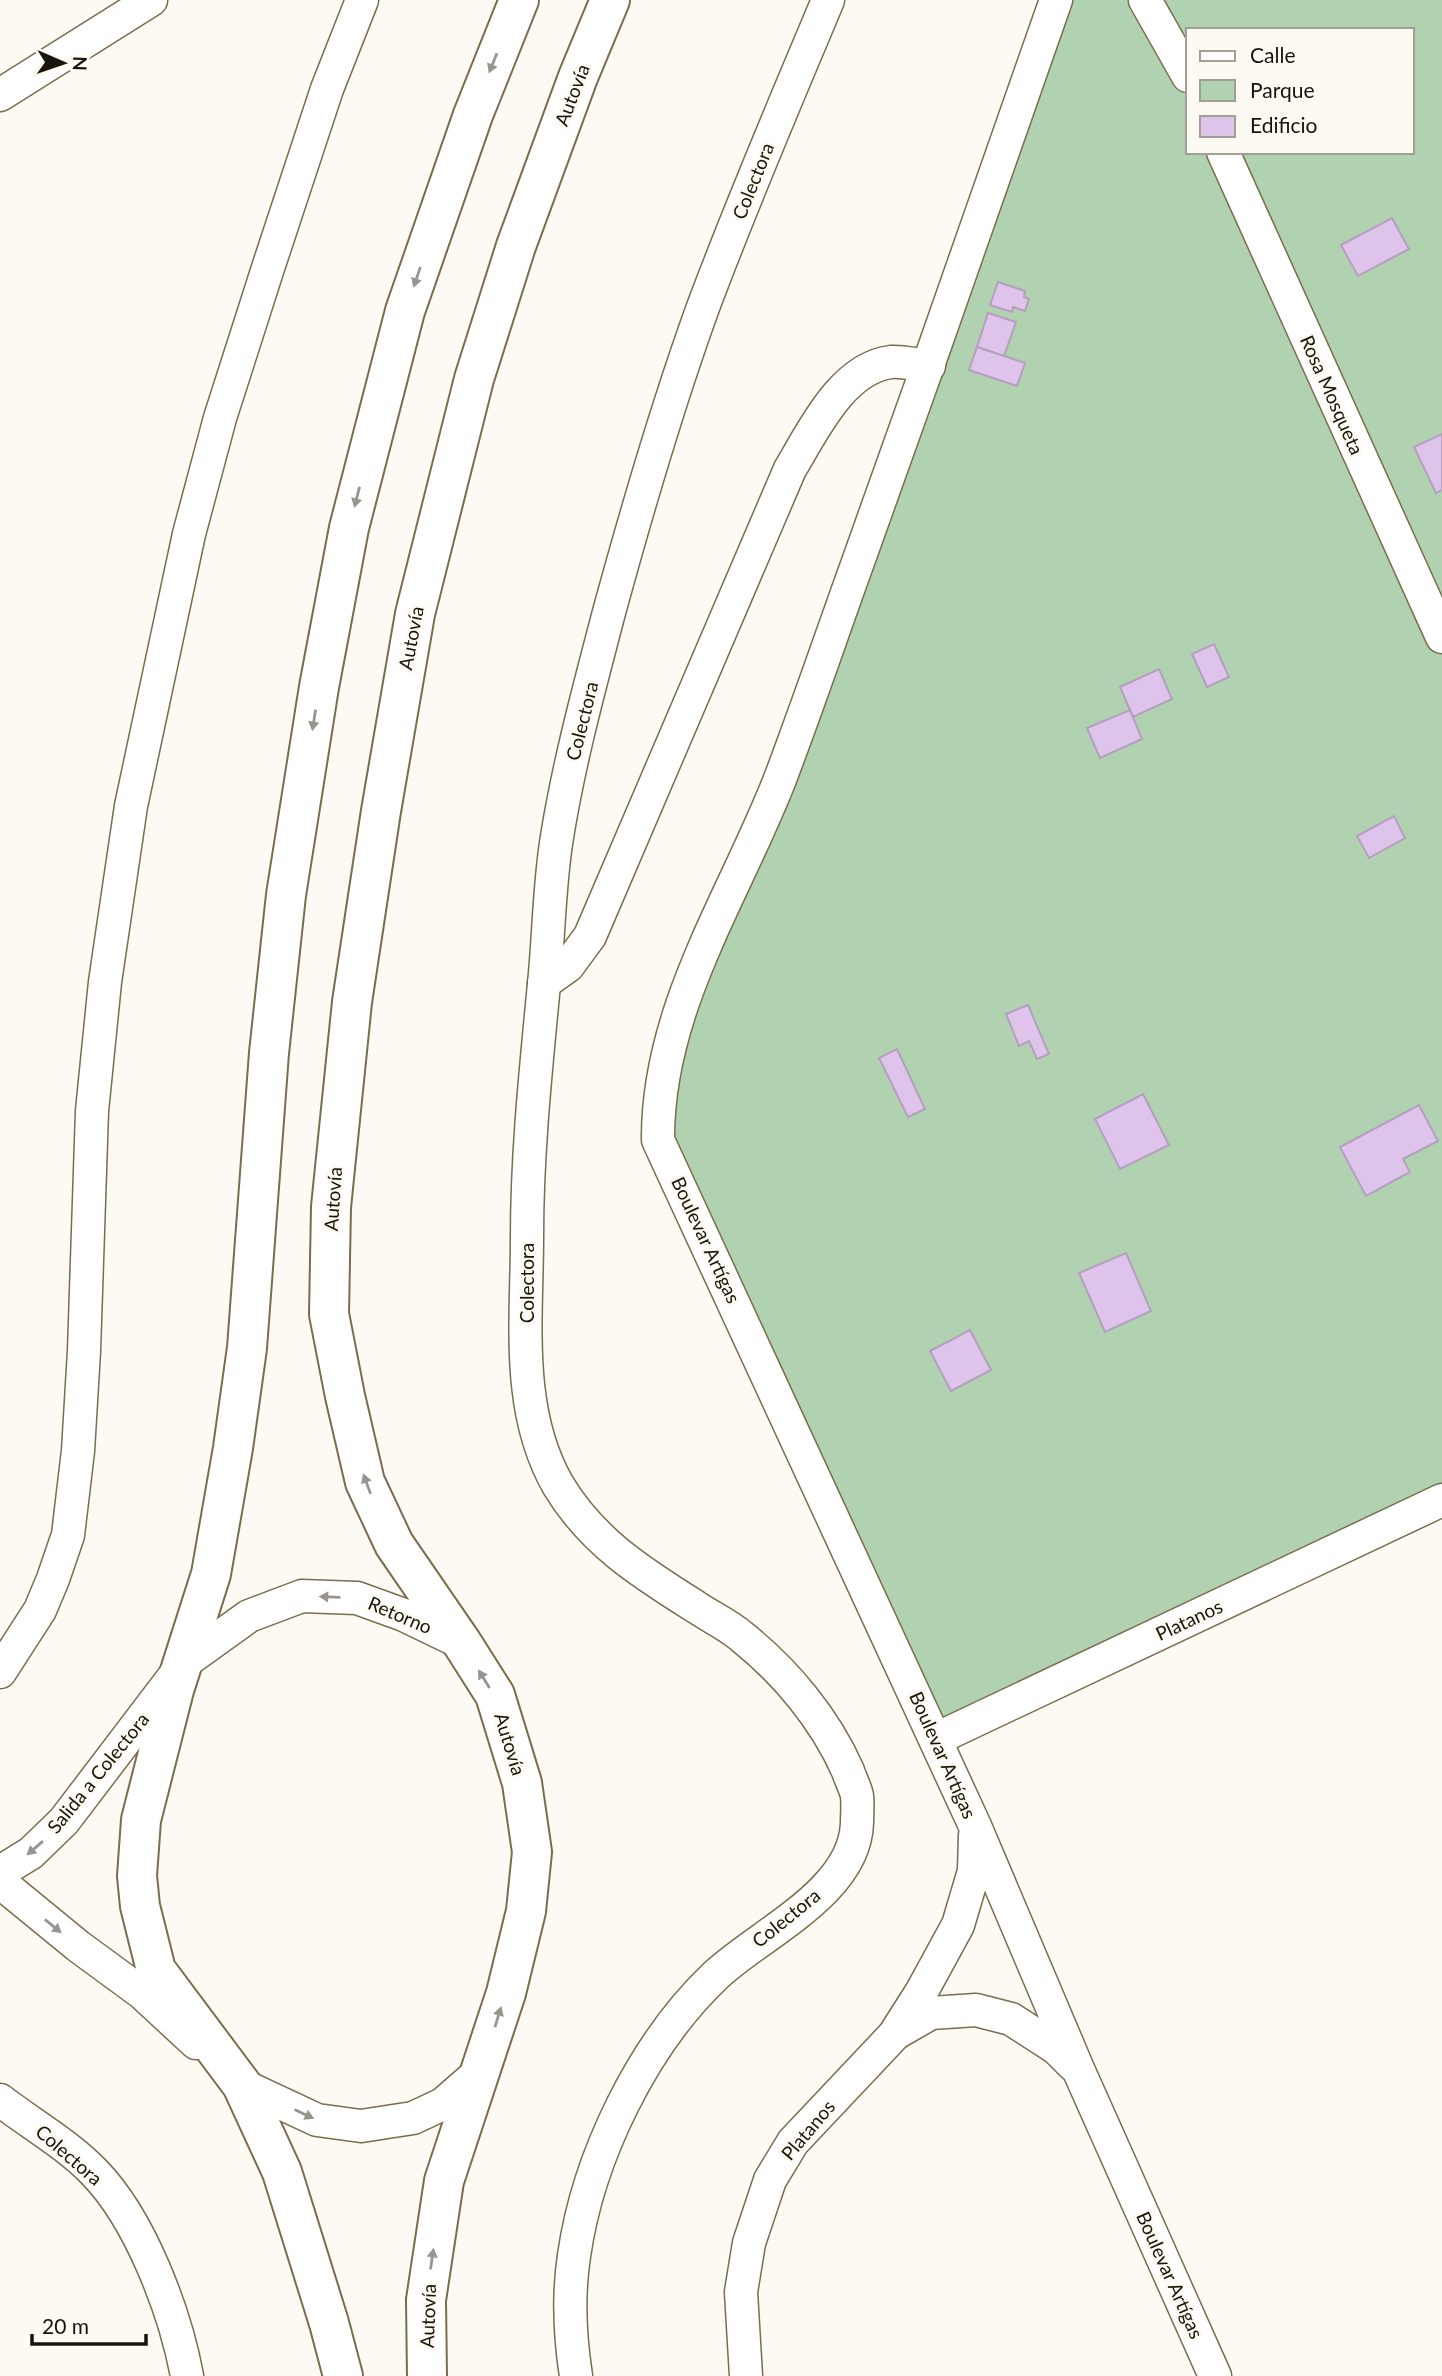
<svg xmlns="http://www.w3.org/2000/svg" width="1442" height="2376" font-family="Lato,sans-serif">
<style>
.green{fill:#b1d2b0;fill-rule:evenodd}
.building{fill:#dec3eb;stroke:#b49fbe;stroke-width:2}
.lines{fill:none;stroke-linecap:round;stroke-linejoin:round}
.street-casing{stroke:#796d4d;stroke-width:35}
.secondary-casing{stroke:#796d4d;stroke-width:42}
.street{stroke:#fff;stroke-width:32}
.secondary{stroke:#fff;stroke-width:38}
.oneway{fill:#989590}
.labels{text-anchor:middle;stroke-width:6;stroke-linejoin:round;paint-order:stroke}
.street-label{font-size:19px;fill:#191408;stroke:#fdfaf3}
</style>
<rect width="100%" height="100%" fill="#fdfaf3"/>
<!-- green -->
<path class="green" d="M1056 0H1442V1500L936 1739 658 1111ZM1188 30H1412V152H1188Z"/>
<!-- building -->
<g class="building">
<path d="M1392 218 1409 249 1358 276 1341 245Z"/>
<path d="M998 282 1025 291 1024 297 1029 299 1025 311 1013 307 1012 312 990 305Z"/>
<path d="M988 313 1016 322 1004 356 977 347Z"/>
<path d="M977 347 1025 363 1017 386 969 370Z"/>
<path d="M1442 434V490L1436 493 1414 447Z"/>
<path d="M1214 644 1229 677 1207 687 1192 654Z"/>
<path d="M1159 669 1172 699 1133 717 1120 687Z"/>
<path d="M1130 710 1142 739 1100 758 1087 728Z"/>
<path d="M1394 816 1405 838 1369 858 1357 836Z"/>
<path d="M1028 1005 1049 1054 1037 1059 1029 1041 1019 1046 1006 1014Z"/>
<path d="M897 1049 925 1109 908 1117 879 1058Z"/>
<path d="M1143 1094 1169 1145 1120 1169 1095 1119Z"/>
<path d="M1419 1105 1438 1141 1403 1159 1410 1172 1366 1196 1340 1147Z"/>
<path d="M1126 1253 1151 1311 1105 1332 1079 1273Z"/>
<path d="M970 1330 991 1370 951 1391 930 1351Z"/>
</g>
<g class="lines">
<defs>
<g id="street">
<path d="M1056 0C991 188 925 375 858 562 832 634 807 708 780 779 734 897 657 1009 658 1140L975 1826 1078 2069 1215 2376"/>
<path d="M1145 0 1188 76"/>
<path d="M0 95 151 0"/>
<path d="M1223 152 1442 637"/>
<path d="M544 983 568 966 590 936 790 469C813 431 842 368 891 362 903 361 917 365 929 366"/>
<path d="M0 1672 40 1610 53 1579 68 1535 78 1451 84 1351 92 1111 105 982 131 806 189 534 220 418 267 271 327 89 362 0"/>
<path d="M936 1739 1442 1500"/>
<path d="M0 1872 31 1853 64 1821 185 1662 249 1616 302 1596 357 1598 404 1615 462 1643"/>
<path d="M0 1882 78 1946 142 1993 196 2043"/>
<path d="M898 2032 931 2013 976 2010 1011 2019 1056 2048 1073 2065"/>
<path d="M232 2076 242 2085 317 2120 361 2126 413 2118 443 2104 482 2070"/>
<path d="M0 2100C31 2124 67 2144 94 2172 140 2219 175 2311 187 2376"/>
<path d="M576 2376C570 2337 568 2295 574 2256 588 2157 643 2044 716 1975 761 1933 855 1892 857 1823 857 1814 858 1805 857 1796 856 1789 850 1778 848 1771 825 1719 786 1672 741 1636 728 1625 711 1617 696 1607 642 1573 592 1542 558 1485 515 1410 527 1320 527 1237 527 1152 536 1068 544 984 549 935 549 885 557 837 569 762 589 689 608 616 636 513 666 410 702 310 741 205 785 103 828 0"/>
<path d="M746 2376 741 2292 749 2243 770 2180 793 2142 894 2035 922 1991 958 1925 974 1871 975 1835"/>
</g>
<g id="secondary">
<path d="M343 2376 329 2323 282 2172 242 2085 156 1970 140 1906 137 1876 141 1820 174 1690 211 1574 233 1448 247 1348 269 1053 286 895 319 687 349 528 405 311 473 115 519 0"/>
<path d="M427 2376 426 2300 444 2181 506 1993 526 1911 532 1852 522 1783 495 1695 462 1643 394 1544 365 1482 345 1396 329 1314 331 1207 352 1002 381 811 415 614 474 379 516 246 578 77 610 0"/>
</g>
</defs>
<!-- street casing -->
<use href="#street" class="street-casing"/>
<!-- secondary casing -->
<use href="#secondary" class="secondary-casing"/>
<!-- street -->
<use href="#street" class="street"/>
<!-- secondary -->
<use href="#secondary" class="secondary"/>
</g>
<!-- one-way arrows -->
<defs><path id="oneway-solid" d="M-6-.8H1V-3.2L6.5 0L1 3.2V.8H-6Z" transform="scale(1.75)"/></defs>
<g class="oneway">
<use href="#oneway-solid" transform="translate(493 63) rotate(112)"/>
<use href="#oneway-solid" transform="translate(417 277) rotate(109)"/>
<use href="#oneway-solid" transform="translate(357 497) rotate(104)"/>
<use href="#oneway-solid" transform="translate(314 720) rotate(99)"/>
<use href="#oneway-solid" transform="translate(367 1484) rotate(-110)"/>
<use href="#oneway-solid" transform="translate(330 1597) rotate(-178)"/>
<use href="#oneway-solid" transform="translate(484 1679) rotate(-122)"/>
<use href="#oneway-solid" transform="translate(35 1848) rotate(139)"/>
<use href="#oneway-solid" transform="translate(53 1926) rotate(39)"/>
<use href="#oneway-solid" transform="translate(498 2017) rotate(-73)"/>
<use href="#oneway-solid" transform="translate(304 2114) rotate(25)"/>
<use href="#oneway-solid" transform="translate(432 2259) rotate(-82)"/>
</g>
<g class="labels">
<!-- street labels -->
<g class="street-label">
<text transform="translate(572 95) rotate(-69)" y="7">Autovía</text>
<text transform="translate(753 181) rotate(-68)" y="7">Colectora</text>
<text transform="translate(1332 395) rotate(66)" y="7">Rosa Mosqueta</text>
<text transform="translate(411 638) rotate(-79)" y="7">Autovía</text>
<text transform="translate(582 721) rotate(-76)" y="7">Colectora</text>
<text transform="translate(333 1199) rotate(-86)" y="7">Autovía</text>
<text transform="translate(706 1240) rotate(65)" y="7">Boulevar Artígas</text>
<text transform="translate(527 1283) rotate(-90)" y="7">Colectora</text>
<text transform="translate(400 1615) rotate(23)" y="7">Retorno</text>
<text transform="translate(1189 1620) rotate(-25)" y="7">Platanos</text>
<text transform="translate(510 1744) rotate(73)" y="7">Autovía</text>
<text transform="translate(943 1755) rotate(66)" y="7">Boulevar Artígas</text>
<text transform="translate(98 1773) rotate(-51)" y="7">Salida a Colectora</text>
<text transform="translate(786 1918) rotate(-39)" y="7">Colectora</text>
<text transform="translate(808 2130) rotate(-50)" y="7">Platanos</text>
<text transform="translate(69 2155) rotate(41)" y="7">Colectora</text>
<text transform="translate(1170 2275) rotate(66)" y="7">Boulevar Artígas</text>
<text transform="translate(428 2316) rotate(-88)" y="7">Autovía</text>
</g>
</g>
<!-- legend -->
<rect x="1186" y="28" width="228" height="126" fill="#fdfaf3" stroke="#a29e95" stroke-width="2"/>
<rect x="1200" y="51" width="35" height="10" fill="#ffffff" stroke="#a29e95" stroke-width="2"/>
<text x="1250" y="63" font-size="21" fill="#191408">Calle</text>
<rect x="1200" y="80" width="35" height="21" fill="#b1d2b0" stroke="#a29e95" stroke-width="2"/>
<text x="1250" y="98" font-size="21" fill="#191408">Parque</text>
<rect x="1200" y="116" width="35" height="21" fill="#dec3eb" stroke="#a29e95" stroke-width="2"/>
<text x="1250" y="133" font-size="21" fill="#191408">Edificio</text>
<!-- north arrow -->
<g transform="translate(63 63) rotate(92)" stroke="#fdfaf3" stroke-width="5" paint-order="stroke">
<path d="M0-5L12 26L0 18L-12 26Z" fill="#191408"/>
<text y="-10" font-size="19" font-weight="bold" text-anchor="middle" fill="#191408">N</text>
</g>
<!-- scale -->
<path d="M32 2334v10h114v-10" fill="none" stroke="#191408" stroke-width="3.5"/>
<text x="42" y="2334" font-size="21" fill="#191408" stroke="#fdfaf3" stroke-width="5" paint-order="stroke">20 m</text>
</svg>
